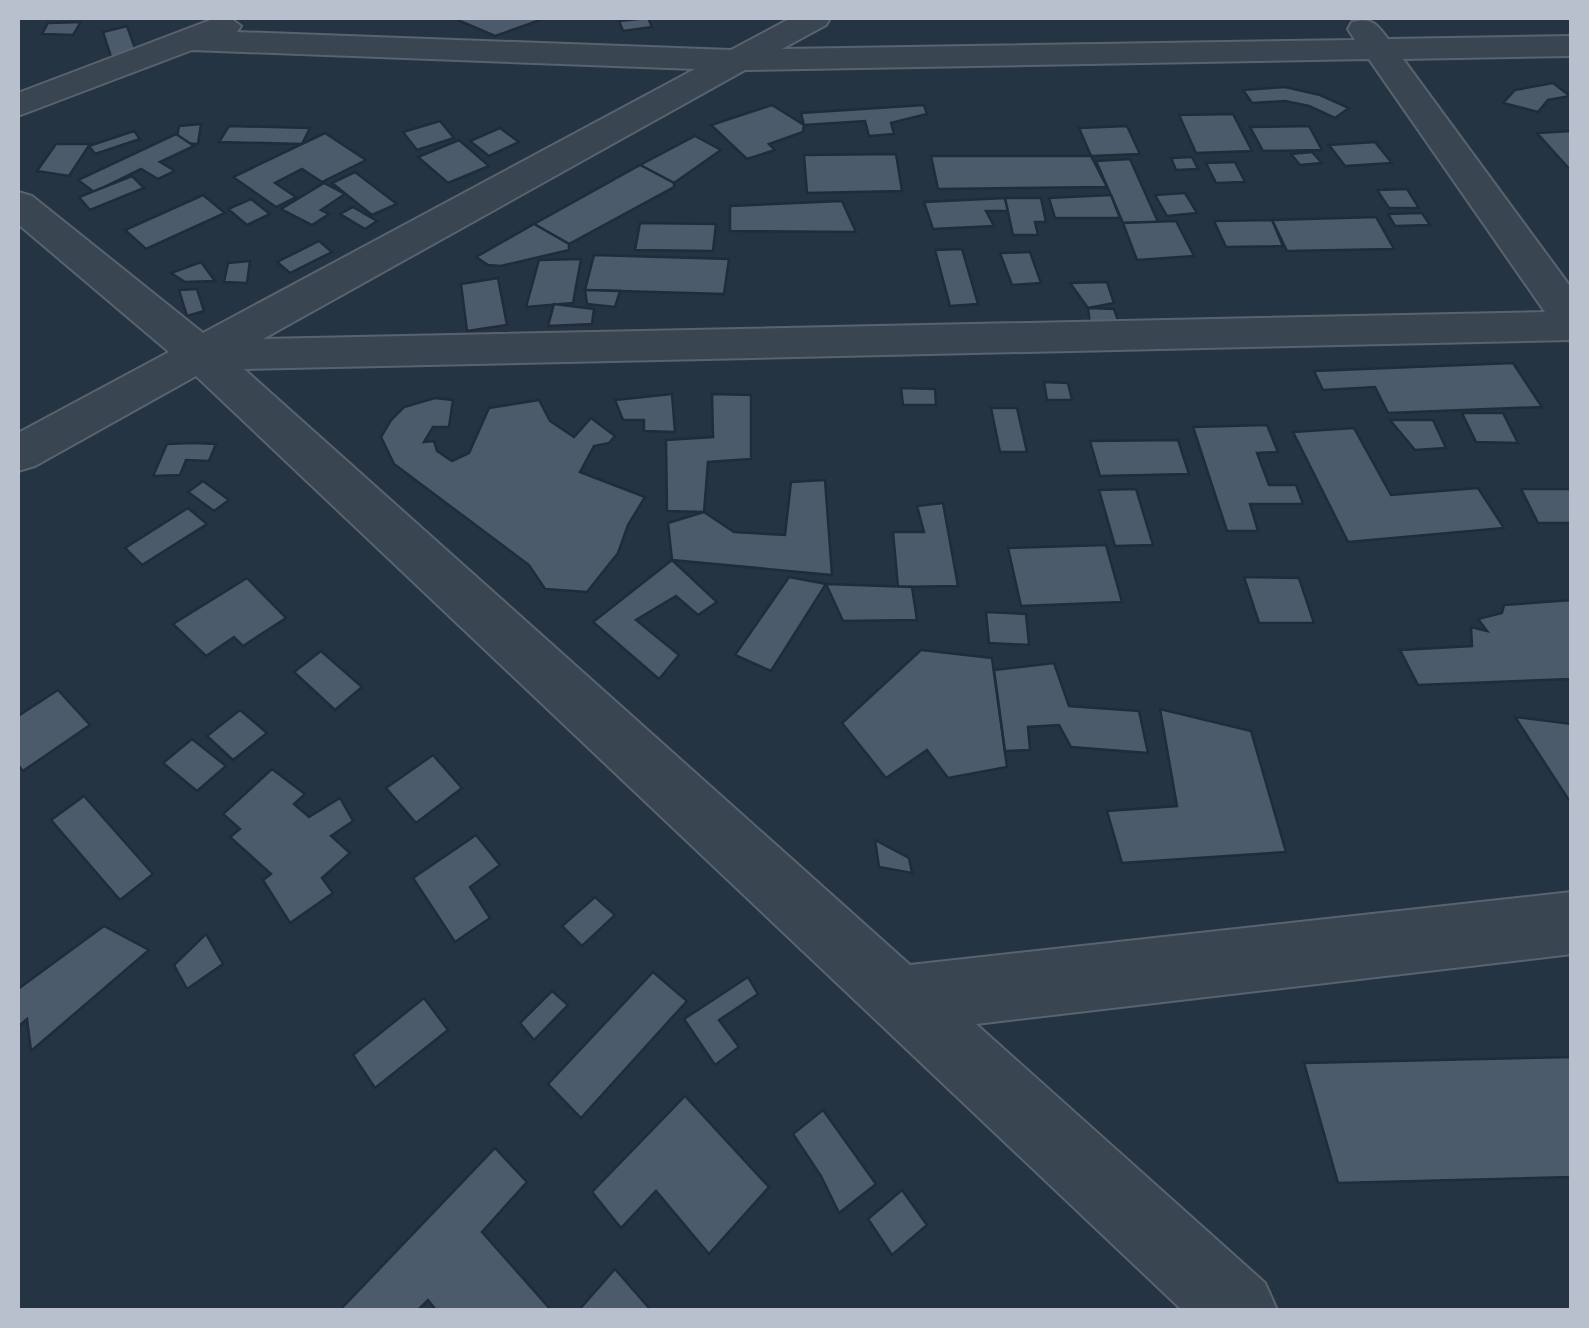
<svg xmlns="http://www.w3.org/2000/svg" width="1589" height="1328" font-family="'Sofia Sans Condensed',sans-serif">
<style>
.building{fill:#4c5b6c;stroke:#202c39;stroke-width:2.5}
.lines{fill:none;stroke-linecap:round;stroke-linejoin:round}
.minor-casing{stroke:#58636f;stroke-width:4}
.minor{fill:#3a4552;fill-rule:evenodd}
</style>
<rect width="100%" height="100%" fill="#253443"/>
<!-- building -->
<g class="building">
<path d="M453 18H546L495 36Z"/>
<path d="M648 18 652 27 623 31 619 21Z"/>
<path d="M81 22 73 35 42 34 48 23Z"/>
<path d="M127 26 136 51 111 57 103 32Z"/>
<path d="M1553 83 1570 96 1548 100 1538 112 1503 103 1515 90Z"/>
<path d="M1285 87 1320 95 1349 108 1335 118 1309 106 1285 101 1252 103 1243 90Z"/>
<path d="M772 105 804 125 803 132 769 144 775 150 747 159 711 125Z"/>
<path d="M924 105 927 114 891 123 894 134 869 136 865 121 804 125 801 113Z"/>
<path d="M1233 114 1252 151 1196 153 1179 115Z"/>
<path d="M440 121 454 138 417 150 403 132Z"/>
<path d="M201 124 198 144 176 143 179 126Z"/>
<path d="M229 126 310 128 302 144 219 142Z"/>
<path d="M1127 126 1140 154 1091 156 1079 128Z"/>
<path d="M1309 126 1322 150 1263 151 1250 127Z"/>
<path d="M500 128 519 142 489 156 470 141Z"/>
<path d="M134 131 140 139 95 154 89 146Z"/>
<path d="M1572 131V172L1537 133Z"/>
<path d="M325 133 366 160 322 182 302 169 275 183 296 197 276 207 233 177Z"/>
<path d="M176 134 194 146 160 162 175 171 158 179 141 169 94 192 78 180Z"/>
<path d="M695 136 721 150 674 183 640 165Z"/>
<path d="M459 140 489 166 448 183 418 157Z"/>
<path d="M1375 142 1392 163 1345 166 1329 145Z"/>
<path d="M56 144H90L69 176 37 171Z"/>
<path d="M1312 152 1322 163 1300 165 1291 154Z"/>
<path d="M896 154 902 191 807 193 804 155Z"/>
<path d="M931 156H1091L1107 187 938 189Z"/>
<path d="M1192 157 1198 169 1176 170 1171 158Z"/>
<path d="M1130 159 1158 222 1123 223 1096 161Z"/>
<path d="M1235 162 1245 182 1216 183 1206 163Z"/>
<path d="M640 165 674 183V187L569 244 534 224Z"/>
<path d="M355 172 397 204 372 215 332 183Z"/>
<path d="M132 176 144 188 90 210 79 197Z"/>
<path d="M324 183 345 194 321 210 329 214 312 225 281 209Z"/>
<path d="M1407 189 1419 208H1389L1377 190Z"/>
<path d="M1185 193 1197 213 1167 216 1155 195Z"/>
<path d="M203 195 225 213 146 249 125 230Z"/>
<path d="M1111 195 1120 218H1055L1049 198Z"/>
<path d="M1005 198 1008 211H986L994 226 933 229 924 202Z"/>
<path d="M1005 198H1041L1046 222H1035L1038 235H1013Z"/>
<path d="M251 199 270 214 247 225 228 209Z"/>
<path d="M842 201 856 232 730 231V206Z"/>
<path d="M353 207 377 221 365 229 340 214Z"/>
<path d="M1422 213 1430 225 1395 226 1388 214Z"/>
<path d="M1376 217 1394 249 1287 251 1272 220Z"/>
<path d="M1272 220 1283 246 1226 247 1214 221Z"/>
<path d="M1176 221 1194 256 1137 260 1123 223Z"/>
<path d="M640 223 716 224 713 251 635 250Z"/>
<path d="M534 224 569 244V250L501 266 488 265 476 257Z"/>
<path d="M319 241 332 252 290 273 277 262Z"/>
<path d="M962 249 978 304 950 306 935 250Z"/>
<path d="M1030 252 1041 283 1012 285 1000 253Z"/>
<path d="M594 255 729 259 724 294 585 290Z"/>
<path d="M581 259 573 303 526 307 539 260Z"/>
<path d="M250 261 247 283 224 282 228 263Z"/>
<path d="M201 262 215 281 185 282 171 273Z"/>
<path d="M498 278 507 325 467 331 461 284Z"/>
<path d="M1107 282 1114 303 1088 308 1070 283Z"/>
<path d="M197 289 204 311 187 316 179 290Z"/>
<path d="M585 290 620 291 615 307 587 304Z"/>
<path d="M554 304 594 309 592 324 548 326Z"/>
<path d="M1088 308 1114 309 1119 323 1090 324Z"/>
<path d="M1513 363 1542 407 1388 413 1375 387 1323 390 1314 371Z"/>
<path d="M1044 382 1068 383 1072 400H1047Z"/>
<path d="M901 388 935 389 936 405H903Z"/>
<path d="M672 394 675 432 644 431V420H623L615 400Z"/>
<path d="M712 394 751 395V459L708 462 704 512 667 511 666 440 713 437Z"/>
<path d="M435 398 453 400 449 427H433L424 442 434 441 437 451 452 461 469 453 489 408 539 400 550 421 574 437 591 418 615 436 609 443 594 446 580 472 645 497 628 525 618 553 587 592 545 589 529 565 394 464 381 437 391 420 404 407Z"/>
<path d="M991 408H1017L1027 452H1000Z"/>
<path d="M1462 413H1503L1518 443 1476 442Z"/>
<path d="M1390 420H1433L1446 448 1415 450Z"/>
<path d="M1267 425 1278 452 1257 453 1269 485H1296L1303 504H1250L1258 531H1227L1193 427Z"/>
<path d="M1354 428 1391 495 1478 488 1504 528 1348 542 1293 432Z"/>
<path d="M1178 440 1189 474 1100 476 1090 441Z"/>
<path d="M167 444 193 443 216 444 209 461 186 460 180 475 153 476Z"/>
<path d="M825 480 832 575 672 560 668 523 704 512 734 532 785 535 791 482Z"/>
<path d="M203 481 229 500 214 511 188 492Z"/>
<path d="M1136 489 1153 545 1115 546 1099 490Z"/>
<path d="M1521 489H1572V523H1538Z"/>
<path d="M943 503 958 586 898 587 893 532H924L917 506Z"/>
<path d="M188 508 207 524 142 565 125 548Z"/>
<path d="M1106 545 1122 602 1021 606 1008 548Z"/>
<path d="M672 560 717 602 698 615 676 596 636 620 679 655 659 679 593 622Z"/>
<path d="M789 577 826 584 771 671 735 655Z"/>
<path d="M1244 577 1299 578 1314 623H1259Z"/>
<path d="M247 578 286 618 243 646 234 637 206 656 173 624Z"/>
<path d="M826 584 912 587 917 620 843 621Z"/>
<path d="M1572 600V679L1418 685 1400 650 1472 646 1471 627 1487 631 1478 619 1502 613 1504 605Z"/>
<path d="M986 612 1026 614 1029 645 989 643Z"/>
<path d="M921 650 992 658 1007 767 948 778 927 750 886 778 842 723Z"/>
<path d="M321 651 362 687 335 710 294 672Z"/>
<path d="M1054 663 1069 706 1139 711 1148 753 1071 747 1059 725 1028 727 1030 750 1005 751 994 670Z"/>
<path d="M58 690 90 725 23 771 18 765V716Z"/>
<path d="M1160 709 1251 731 1286 852 1122 863 1107 811 1177 806Z"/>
<path d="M240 710 267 733 233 760 207 736Z"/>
<path d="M1515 717 1572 724V805Z"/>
<path d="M192 739 226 766 197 791 163 763Z"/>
<path d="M433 755 462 788 416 823 386 788Z"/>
<path d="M272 769 305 794 294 804 309 817 340 798 353 821 331 836 350 853 322 878 333 893 290 923 263 880 271 874 230 837 240 829 223 814Z"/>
<path d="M84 796 153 874 120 900 51 820Z"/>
<path d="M476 835 500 865 470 887 490 918 455 942 413 878Z"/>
<path d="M875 840 909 858 912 873 879 867Z"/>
<path d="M595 897 615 915 582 946 562 926Z"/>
<path d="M104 926 149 950 31 1051 27 1019 18 1027V989Z"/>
<path d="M206 934 223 964 187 989 174 965Z"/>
<path d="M653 972 687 1001 581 1118 548 1084Z"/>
<path d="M748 977 758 994 719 1020 739 1047 715 1065 684 1019Z"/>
<path d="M552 991 568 1005 534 1040 520 1023Z"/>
<path d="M424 998 448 1030 375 1088 353 1055Z"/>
<path d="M1572 1057V1177L1338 1183 1304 1063Z"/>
<path d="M685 1096 769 1187 709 1254 656 1191 621 1228 592 1192Z"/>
<path d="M823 1110 876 1184 839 1213 821 1176 793 1134Z"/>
<path d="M495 1148 527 1182 482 1232 551 1310H436L428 1300 418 1310H340Z"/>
<path d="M902 1190 927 1225 892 1255 868 1219Z"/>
<path d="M615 1269 649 1308 647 1310H579Z"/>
</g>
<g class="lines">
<defs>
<path id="minor" d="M230 18 241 26 237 32 731 50 791 18H830L826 25 782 49 1355 40 1348 29 1352 22C1372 17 1377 24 1388 39L1572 36V56L1403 59 1572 289V340L244 369 910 965 1572 892V954L976 1024 1265 1283 1277 1310H1182L196 376 35 466 18 471V433L169 352 18 224V192L32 196 203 333 695 69 192 50 18 116V93L213 19ZM1369 59 1545 312 263 339 745 70Z"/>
</defs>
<!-- minor casing -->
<use href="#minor" class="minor-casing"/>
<!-- minor -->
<use href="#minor" class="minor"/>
</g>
<!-- border -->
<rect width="1589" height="1328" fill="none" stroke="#b7c0cc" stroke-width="40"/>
</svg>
